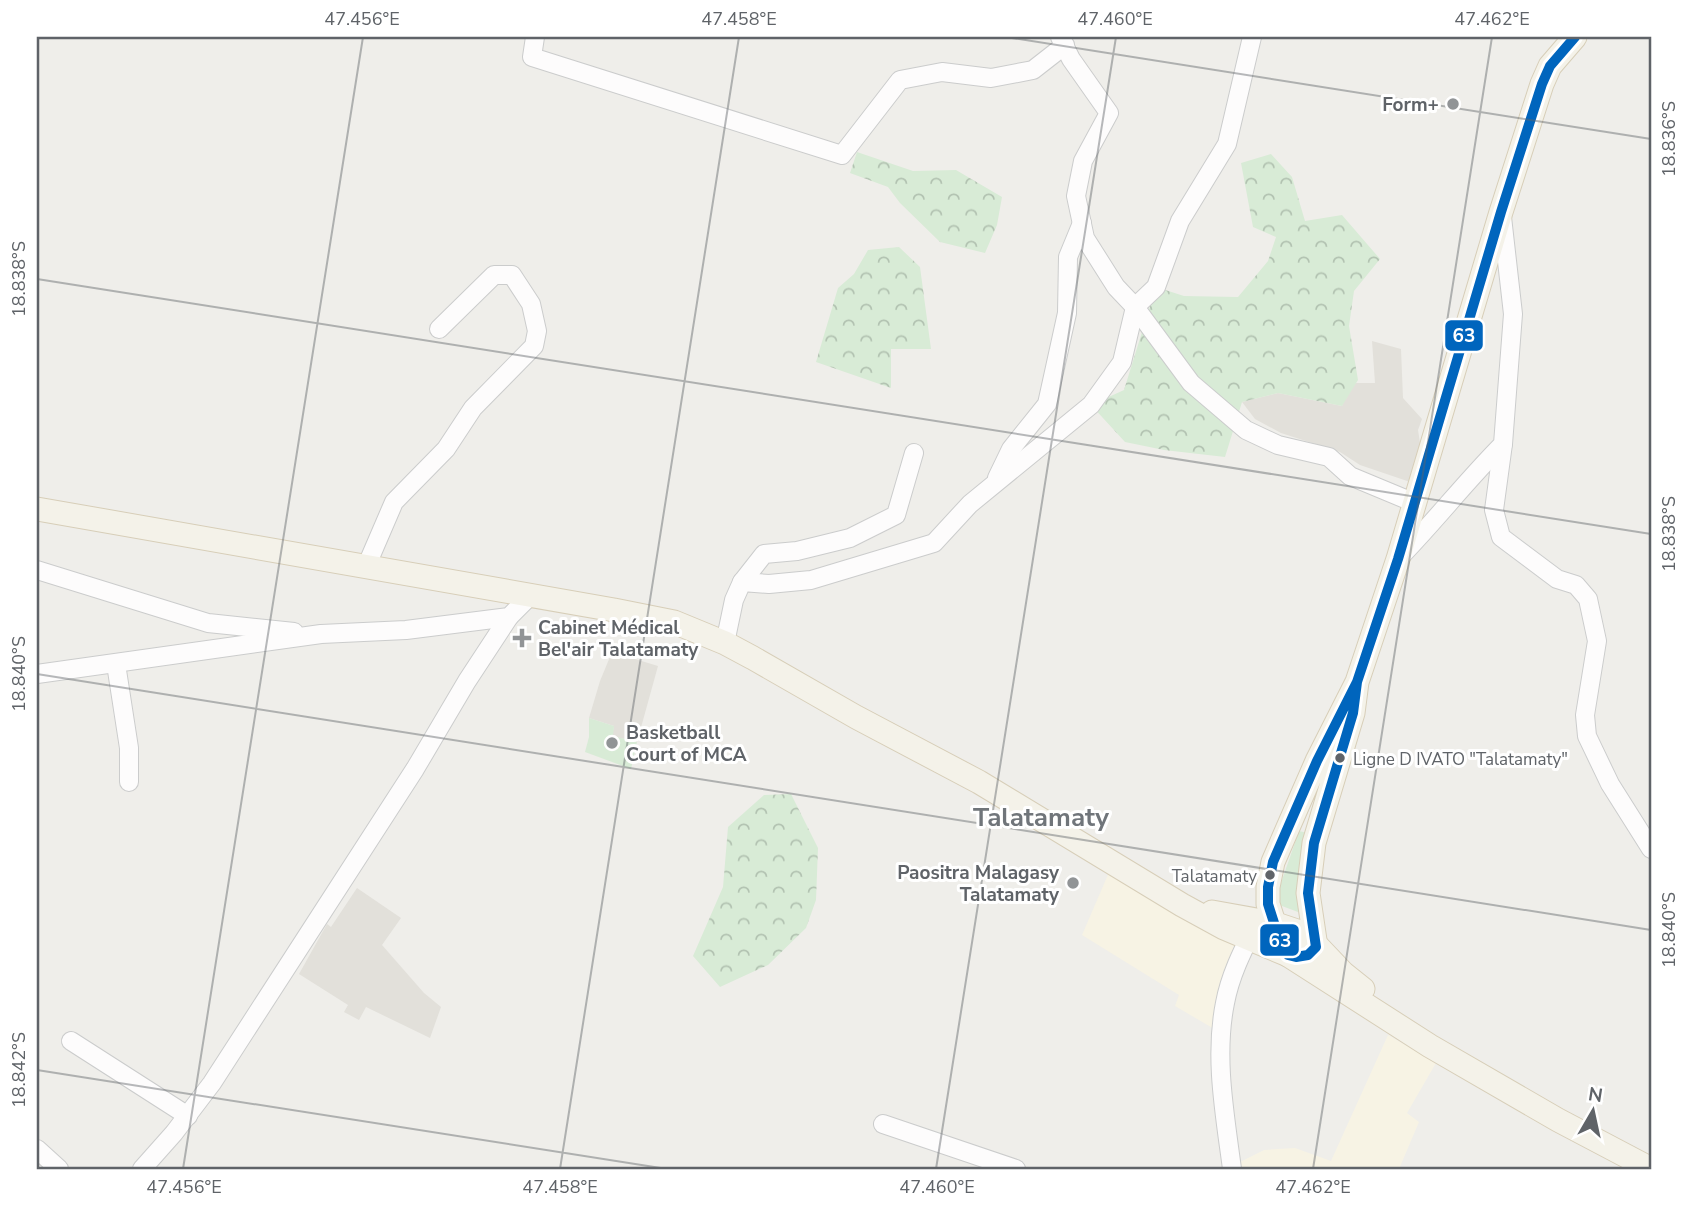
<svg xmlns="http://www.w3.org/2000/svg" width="1688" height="1206" font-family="'Nunito Sans',sans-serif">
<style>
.commercial{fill:#f7f3e4}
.education{fill:#e2e0da}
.forest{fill:url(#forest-crowns)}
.green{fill:#d8ebd6}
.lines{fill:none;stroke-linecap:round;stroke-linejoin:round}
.minor-casing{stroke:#cbcccc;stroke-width:20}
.major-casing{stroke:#d7ceb8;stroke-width:25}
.minor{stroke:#fdfcfc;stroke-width:18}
.major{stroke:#f4f2e9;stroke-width:23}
.bus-1-casing{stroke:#fff;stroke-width:16}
.bus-1{stroke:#0065bd;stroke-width:10}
.ticks{fill:none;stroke:#5f6368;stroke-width:2;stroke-opacity:0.45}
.poi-dot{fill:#919496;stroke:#fff;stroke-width:2.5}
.bus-dot{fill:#5f6368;stroke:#fff;stroke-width:2.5}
.labels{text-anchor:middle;stroke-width:6;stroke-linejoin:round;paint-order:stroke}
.bus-label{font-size:17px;fill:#5f6368;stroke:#fff;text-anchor:start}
.poi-label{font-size:19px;font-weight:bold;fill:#5f6368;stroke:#fff;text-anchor:end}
.district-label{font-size:26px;font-weight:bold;fill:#70757a;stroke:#fff}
.line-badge{stroke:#fff;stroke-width:2.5}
.badge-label{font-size:19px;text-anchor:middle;font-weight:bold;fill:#fff}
.neatline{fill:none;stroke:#5f6368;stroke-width:2.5}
.ticks-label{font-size:18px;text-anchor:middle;fill:#5f6368}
</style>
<defs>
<pattern id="forest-crowns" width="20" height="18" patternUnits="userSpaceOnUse" patternTransform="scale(1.75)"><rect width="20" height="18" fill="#d8ebd6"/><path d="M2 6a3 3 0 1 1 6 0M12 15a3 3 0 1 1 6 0" fill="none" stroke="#b2c2b1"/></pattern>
</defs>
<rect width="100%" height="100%" fill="#efeeea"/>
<!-- commercial -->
<g class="commercial">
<path d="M1113 863 1248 939 1221 1033 1175 1006 1179 995 1082 935Z"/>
<path d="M1388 1035 1436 1063 1407 1113 1419 1122 1399 1169H1240V1162L1264 1150 1295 1148 1331 1161Z"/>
</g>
<!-- education -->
<g class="education">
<path d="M1372 341 1401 349 1403 398 1422 419 1418 430 1421 449 1416 484 1360 465 1340 452 1281 433 1255 419 1242 402 1278 393 1342 406 1349 383H1375Z"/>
<path d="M612 652 658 666 637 742 612 736 614 726 589 718 600 681Z"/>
<path d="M357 888 401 918 382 945 424 993 441 1007 430 1038 366 1007 359 1020 344 1012 348 1005 299 974 327 924 331 927Z"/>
</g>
<!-- forest -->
<g class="forest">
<path d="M857 152 913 171 956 170 1002 197 997 225 985 253 940 242 900 203 888 187 850 173Z"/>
<path d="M1271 154 1292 177 1305 221 1342 215 1380 259 1354 291 1349 326 1358 380 1342 406 1278 393 1242 402 1225 457 1164 450 1125 442 1091 405 1124 390 1156 287 1184 296 1238 297 1268 261 1276 237 1253 227 1241 163Z"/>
<path d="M899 247 920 267 931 349H891V388L816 362 838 288 854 274 868 250Z"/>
<path d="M791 794 818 848 816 900 806 928 768 965 720 987 693 956 723 887 728 827 764 795Z"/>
</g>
<!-- green -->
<g class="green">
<path d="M589 718 614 726 613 736 637 742 631 769 585 752 589 737Z"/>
<path d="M1299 831 1316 835 1306 915 1274 903Z"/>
</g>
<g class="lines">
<defs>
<g id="minor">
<path d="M535 37 532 57 842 155 900 80 942 72 991 78 1033 70 1065 45"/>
<path d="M1060 37 1071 59 1109 113 1083 161 1076 196 1085 238 1116 287 1135 307 1191 383 1246 430 1278 445 1329 457 1350 476 1415 503"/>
<path d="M1503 444 1494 510 1501 537 1557 579 1576 585 1588 599 1597 641 1585 715 1587 736 1610 784 1651 849"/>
<path d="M997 478 1011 449 1047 404 1067 313 1068 257 1082 223"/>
<path d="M1400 557C1436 520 1467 480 1503 444L1513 314 1502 217"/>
<path d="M366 567 394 502 446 449 473 408 534 346 537 331 531 304 512 275H494L439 329"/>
<path d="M37 570 208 623 294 632"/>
<path d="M742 582 764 554 797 551 850 538 896 515 914 453"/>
<path d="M725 643 734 600 742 582 769 584 811 580 934 543 970 504 1091 405 1122 362 1135 307 1156 287 1180 221 1227 144 1252 37"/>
<path d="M116 664 129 748V782"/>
<path d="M37 674 321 634 406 630 509 617 532 594"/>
<path d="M71 1041 188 1116"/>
<path d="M883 1124 1016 1169"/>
<path d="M37 1149 59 1169"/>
<path d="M142 1169 174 1133 212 1083 415 769 467 681 509 617"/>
<path d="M1232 1169C1225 1115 1214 1057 1225 1003 1230 976 1242 952 1254 928"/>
</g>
<g id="major">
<path d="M37 509 614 610 674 622 725 643 753 658 856 717 979 782 1182 905 1224 928 1288 955 1430 1046 1558 1120 1651 1169"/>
<path d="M1357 682 1353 713 1314 843 1308 893 1316 947 1308 955 1296 957 1288 955 1282 948 1268 904V887L1273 862 1317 761 1357 682 1398 559 1501 212 1542 84 1550 66 1575 37"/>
<path d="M1212 912 1273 923 1306 934 1343 973 1363 989"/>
</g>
</defs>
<!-- minor casing -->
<use href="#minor" class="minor-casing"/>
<!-- major casing -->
<use href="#major" class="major-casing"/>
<!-- minor -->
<use href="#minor" class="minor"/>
<!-- major -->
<use href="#major" class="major"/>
<defs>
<path id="bus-1" d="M1357 682 1353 713 1314 843 1308 893 1316 947 1308 955 1296 957 1288 955 1282 948 1268 904V887L1273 862 1317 761 1357 682 1398 559 1501 212 1542 84 1550 66 1575 37"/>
</defs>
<!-- bus-1 casing -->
<use href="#bus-1" class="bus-1-casing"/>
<!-- bus-1 -->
<use href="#bus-1" class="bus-1"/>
</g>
<!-- ticks -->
<path class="ticks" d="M1006 37 1651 139M37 279 1651 534M37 674 1651 930M37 1070 667 1169M183 1169 363 37M560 1169 739 37M936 1169 1116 37M1313 1169 1492 37"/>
<!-- markers -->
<g class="poi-dot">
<circle cx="1453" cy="104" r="7"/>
<path d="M518.5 627.5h7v7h7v7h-7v7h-7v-7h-7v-7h7z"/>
<circle cx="612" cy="743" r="7"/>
<circle cx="1073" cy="883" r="7"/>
</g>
<g class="bus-dot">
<circle cx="1340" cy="758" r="6"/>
<circle cx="1270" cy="875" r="6"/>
</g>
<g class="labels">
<!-- bus labels -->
<g class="bus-label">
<text x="1353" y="765">Ligne D IVATO "Talatamaty"</text>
<text x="1257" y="882" text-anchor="end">Talatamaty</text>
</g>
<!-- poi labels -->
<g class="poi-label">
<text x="1439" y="111">Form+</text>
<text x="538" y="634" text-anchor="start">Cabinet Médical<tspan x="538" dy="22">Bel'air Talatamaty</tspan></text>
<text x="626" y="739" text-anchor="start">Basketball<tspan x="626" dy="22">Court of MCA</tspan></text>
<text x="1059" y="879">Paositra Malagasy<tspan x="1059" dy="22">Talatamaty</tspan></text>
</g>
<!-- district labels -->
<g class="district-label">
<text x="1041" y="826">Talatamaty</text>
</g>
</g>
<g class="line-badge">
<rect x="1444" y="319" width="40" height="33" rx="7" fill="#0065bd"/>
<rect x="1259" y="923" width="41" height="34" rx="7" fill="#0065bd"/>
</g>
<g class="badge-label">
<text x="1464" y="342">63</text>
<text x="1280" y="947">63</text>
</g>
<!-- border -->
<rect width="1688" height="1206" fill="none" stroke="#ffffff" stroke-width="77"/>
<!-- north arrow -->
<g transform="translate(1593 1111) rotate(9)" stroke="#ffffff" stroke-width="5" paint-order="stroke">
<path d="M0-5L12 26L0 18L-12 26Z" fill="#5f6368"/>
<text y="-10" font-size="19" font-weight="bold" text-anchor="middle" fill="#5f6368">N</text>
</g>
<rect x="38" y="38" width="1612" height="1130" class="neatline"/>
<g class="ticks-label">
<text x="362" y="25">47.456°E</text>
<text x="739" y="25">47.458°E</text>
<text x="1115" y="25">47.460°E</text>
<text x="1492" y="25">47.462°E</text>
<text transform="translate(1669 139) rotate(-90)" y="6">18.836°S</text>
<text transform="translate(19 279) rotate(-90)" y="6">18.838°S</text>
<text transform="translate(1669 534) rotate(-90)" y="6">18.838°S</text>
<text transform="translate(19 674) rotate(-90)" y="6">18.840°S</text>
<text transform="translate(1669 930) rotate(-90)" y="6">18.840°S</text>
<text transform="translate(19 1070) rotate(-90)" y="6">18.842°S</text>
<text x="184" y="1193">47.456°E</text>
<text x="560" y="1193">47.458°E</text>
<text x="937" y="1193">47.460°E</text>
<text x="1313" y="1193">47.462°E</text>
</g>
</svg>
